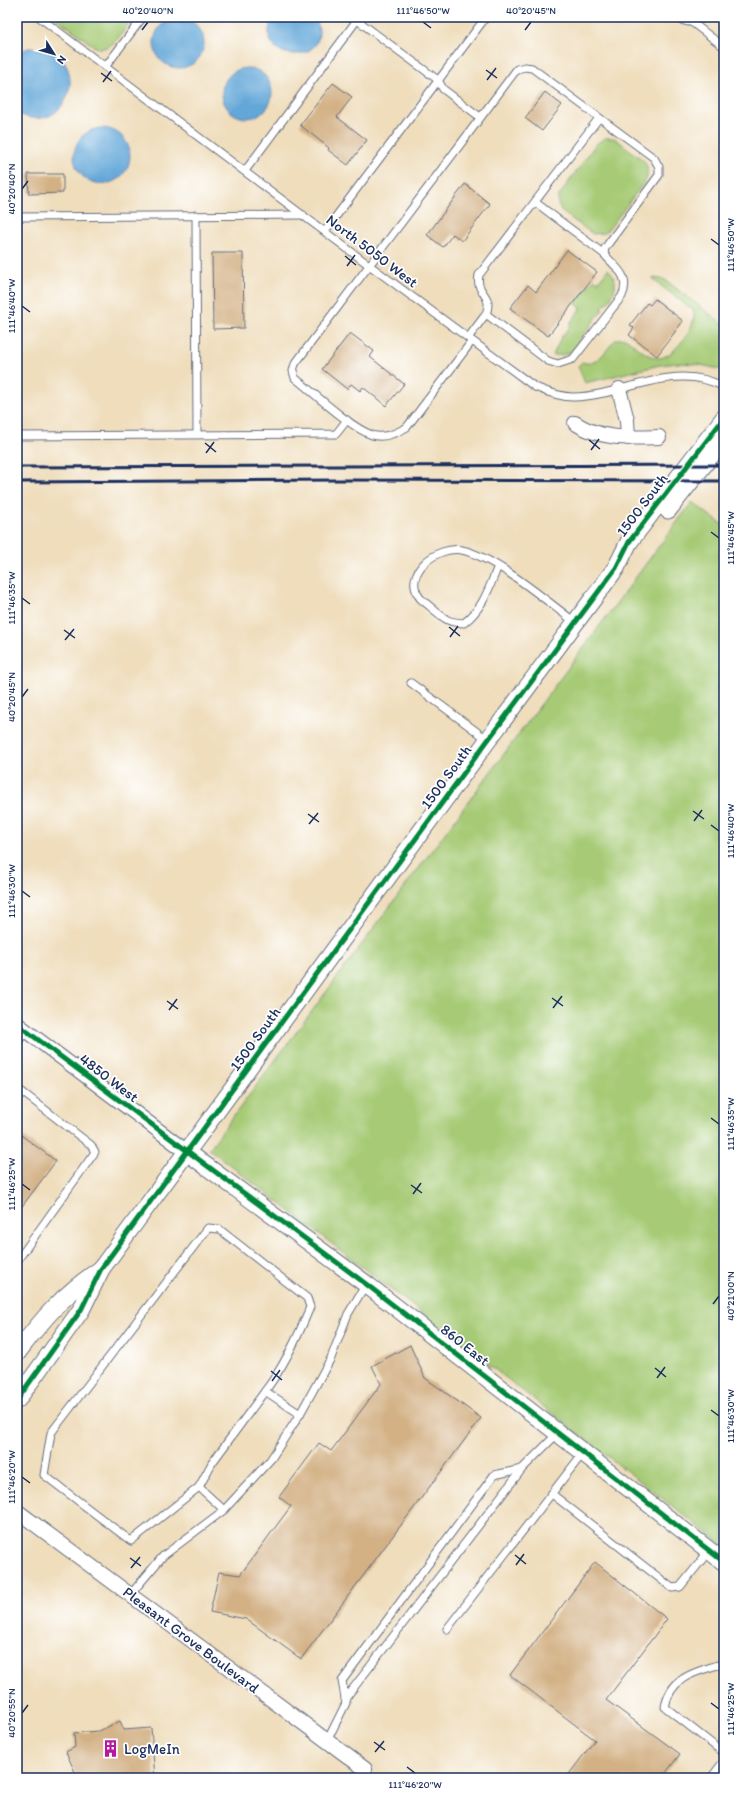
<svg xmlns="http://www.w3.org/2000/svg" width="741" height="1795" font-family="Itim,sans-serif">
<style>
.green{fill:#a6ca74;stroke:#607c69}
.water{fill:#63a7d8;stroke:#3f6b9b}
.building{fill:#d3b185}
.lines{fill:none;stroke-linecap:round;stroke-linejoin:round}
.service-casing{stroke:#656c7f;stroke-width:9}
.minor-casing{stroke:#656c7f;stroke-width:16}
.tertiary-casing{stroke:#656c7f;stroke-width:19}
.service{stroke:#fff;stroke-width:7}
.minor{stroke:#fff;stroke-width:14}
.tertiary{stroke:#fff;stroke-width:17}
.rail{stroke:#1b2f5e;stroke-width:3}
.cycleway-casing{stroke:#fff;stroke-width:8}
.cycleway{stroke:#00873e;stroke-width:5}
.ticks{fill:none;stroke:#1b2f5e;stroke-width:1.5}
.labels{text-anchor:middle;stroke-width:3.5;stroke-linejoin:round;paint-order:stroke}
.street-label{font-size:15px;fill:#1b2f5e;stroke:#fff}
.poi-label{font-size:15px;fill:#1b2f5e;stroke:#fff;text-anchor:start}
.neatline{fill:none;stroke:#1b2f5e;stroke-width:1.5}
.ticks-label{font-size:10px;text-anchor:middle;fill:#1b2f5e}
</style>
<rect width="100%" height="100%" fill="#fff"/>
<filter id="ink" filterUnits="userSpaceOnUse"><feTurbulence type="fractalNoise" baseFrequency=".025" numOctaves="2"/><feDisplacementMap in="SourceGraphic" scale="8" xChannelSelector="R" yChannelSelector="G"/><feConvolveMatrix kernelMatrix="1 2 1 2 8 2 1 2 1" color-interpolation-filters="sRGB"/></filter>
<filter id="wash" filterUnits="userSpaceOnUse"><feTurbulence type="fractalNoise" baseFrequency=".012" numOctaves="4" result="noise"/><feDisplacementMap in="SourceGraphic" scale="16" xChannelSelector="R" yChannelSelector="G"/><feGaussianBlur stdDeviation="0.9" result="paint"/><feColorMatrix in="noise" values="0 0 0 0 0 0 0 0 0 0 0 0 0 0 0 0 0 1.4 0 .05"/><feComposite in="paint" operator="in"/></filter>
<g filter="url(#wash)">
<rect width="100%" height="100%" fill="#efddbb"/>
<!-- green -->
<g class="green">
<path d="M55 17H133C124 29 113 54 95 47Z"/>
<path d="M605 138H614L617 140 643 160C649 167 648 173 646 180L609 229 604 233 593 234 562 212 558 205V197L596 144Z"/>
<path d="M608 269C620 281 615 293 606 305L605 304 602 307 603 309 571 352 562 355H553L562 336 569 328 571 322 581 308 575 303 594 279 598 282Z"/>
<path d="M653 278 664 279 724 325V370L696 364 678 363 660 365 585 383 578 366 582 362C599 369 608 344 617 339L625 338C635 344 647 358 659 358 673 358 700 323 693 310L656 282Z"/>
<path d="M692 502 724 526V1546L209 1149Z"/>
</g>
<!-- water -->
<g class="water">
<path d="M273 17H315C339 67 249 66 273 17Z"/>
<circle cx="179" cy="43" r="25"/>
<path d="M28 48C98 46 71 142 17 113V53Z"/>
<circle cx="247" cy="93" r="25"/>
<circle cx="102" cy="156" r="28"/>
</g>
<g id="blocks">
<!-- building -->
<g class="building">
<path d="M333 83 352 97 337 117 367 140 348 165 328 150 329 148 300 125Z"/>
<path d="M545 92 562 105 542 131 525 118Z"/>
<path d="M28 174H63V193L29 194Z"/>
<path d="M465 184 490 204 462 241 453 234 443 247 427 235Z"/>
<path d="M567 250 597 272 548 336 510 308 528 285 536 292Z"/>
<path d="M212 253H243L244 328 213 329Z"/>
<path d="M655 299 683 321 657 356 629 335 634 328 630 325 647 303 650 305Z"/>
<path d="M350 333 374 351 370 357 404 384 386 406 363 387 360 391 351 384 347 389 322 369Z"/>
<path d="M17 1132 56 1161 17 1213Z"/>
<path d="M410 1345 425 1378 481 1418 301 1659 246 1619 210 1612 219 1572 240 1575 291 1506 279 1497 319 1443 331 1451 381 1384 372 1366Z"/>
<path d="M595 1562 667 1619 606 1700 680 1754 662 1778H566L595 1740 510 1675Z"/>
<path d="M120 1721 124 1730 151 1728 155 1778H76L75 1772 66 1752 75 1747 74 1733 99 1731Z"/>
</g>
</g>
</g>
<g filter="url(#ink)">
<use href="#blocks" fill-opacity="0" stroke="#656c7f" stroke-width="1"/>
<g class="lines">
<defs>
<g id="service">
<path d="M39 17 369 265 535 387C547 392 560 397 573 397 625 396 674 360 724 387"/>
<path d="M353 17 438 80 443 89 480 117"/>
<path d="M670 17 688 22"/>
<path d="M685 17 724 47"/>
<path d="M106 66 143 17"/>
<path d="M245 171 357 20"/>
<path d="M535 202 604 254"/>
<path d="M196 215 197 434"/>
<path d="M17 217 303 215"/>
<path d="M325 231 486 17"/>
<path d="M486 314C494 293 475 295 479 275L599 118"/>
<path d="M468 338 486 314 548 361 558 364 573 359 622 296C631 276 616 268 604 254L605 248 659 175V167L654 158 532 68 525 67 517 69 295 364 293 371 295 378C314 393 351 428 372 435 384 439 397 433 407 427L472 341"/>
<path d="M17 436 336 434 347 420"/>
<path d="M498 566C489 588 484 607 464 623 447 622 447 620 434 610 430 606 424 602 420 598 401 573 438 545 462 550 497 558 545 600 575 622"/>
<path d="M411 683 488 740"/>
<path d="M17 1043 26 1031"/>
<path d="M17 1088 91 1145 95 1152 17 1261"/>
<path d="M199 1487 212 1463 265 1391"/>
<path d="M552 1494 672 1588 680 1587 709 1551"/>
<path d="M224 1510 199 1487 131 1541 44 1475 51 1433 208 1228 219 1229 307 1298 310 1307C298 1337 285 1365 265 1391L300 1414"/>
<path d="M130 1595 163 1556 224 1510 271 1459 300 1414 331 1358 348 1314 366 1284"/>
<path d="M447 1629 583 1453"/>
<path d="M724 1663C697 1672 671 1675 665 1707L720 1750 724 1752"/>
<path d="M345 1699 522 1469"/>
<path d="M327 1741 346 1703 342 1681 494 1475 522 1469 558 1433"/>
<path d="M711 1778 724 1761"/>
</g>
<g id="minor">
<path d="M619 389 627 420 628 438"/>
<path d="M575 423C601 440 629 438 659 437"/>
<path d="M17 1024 187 1152"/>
<path d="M17 1511 365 1769"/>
</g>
<g id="tertiary">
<path d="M668 510 724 439"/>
<path d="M187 1152 366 1284 724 1562"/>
<path d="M17 1353C43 1318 64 1294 101 1269"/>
<path d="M17 1400 81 1310 101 1269 488 740 616 568 629 542 724 418"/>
</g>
</defs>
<!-- service casing -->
<use href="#service" class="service-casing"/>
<!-- minor casing -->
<use href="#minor" class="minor-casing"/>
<!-- tertiary casing -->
<use href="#tertiary" class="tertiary-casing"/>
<!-- service -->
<use href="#service" class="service"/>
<!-- minor -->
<use href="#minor" class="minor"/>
<!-- tertiary -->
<use href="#tertiary" class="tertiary"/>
<!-- rail -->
<g class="rail">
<path d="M17 467 724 465"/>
<path d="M17 482 342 480 724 481"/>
</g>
<defs>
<g id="cycleway">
<path d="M17 1024 366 1284 724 1562"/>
<path d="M17 1400 81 1310 101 1269 488 740 616 568 629 542 724 418"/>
</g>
</defs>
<!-- cycleway casing -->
<use href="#cycleway" class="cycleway-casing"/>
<!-- cycleway -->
<use href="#cycleway" class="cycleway"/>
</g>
</g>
<!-- ticks -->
<path class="ticks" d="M423 22 431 28M142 30 148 22M525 30 531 22M486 70 497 78M101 73 112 81M487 80 496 68M103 82 111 71M22 189 28 181M711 239 719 245M345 256 356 265M347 266 355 255M22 306 30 312M589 440 600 449M205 443 216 452M591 450 599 439M206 453 214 442M711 532 719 538M22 598 30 604M449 627 460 636M64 630 75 638M450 637 458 626M65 640 74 629M22 697 28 689M693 811 704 819M308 814 319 822M694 821 702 810M309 824 318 813M711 825 719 831M22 891 30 897M552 998 563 1006M167 1001 178 1009M553 1008 562 996M169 1010 177 999M711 1118 719 1124M22 1184 30 1190M411 1185 422 1193M413 1194 421 1183M713 1304 719 1296M655 1368 666 1377M271 1371 282 1380M657 1378 665 1367M272 1381 280 1370M711 1410 719 1416M22 1477 30 1483M515 1555 526 1564M130 1558 141 1566M516 1565 524 1554M131 1568 140 1557M711 1703 719 1709M22 1713 28 1705M374 1742 385 1750M375 1752 384 1741M407 1767 415 1773"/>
<!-- icons -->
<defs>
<symbol id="building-bare" viewBox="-9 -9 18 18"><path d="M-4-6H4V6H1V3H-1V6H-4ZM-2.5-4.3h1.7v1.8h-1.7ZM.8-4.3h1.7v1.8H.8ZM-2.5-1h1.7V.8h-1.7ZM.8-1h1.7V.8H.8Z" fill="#b5179e" stroke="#fff" stroke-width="2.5" paint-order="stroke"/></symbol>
</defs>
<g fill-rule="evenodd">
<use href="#building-bare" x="98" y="1736" width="25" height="25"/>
</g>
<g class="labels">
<!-- street labels -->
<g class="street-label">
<text transform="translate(372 251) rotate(37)" y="5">North 5050 West</text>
<text transform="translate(642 505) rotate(-53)" y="5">1500 South</text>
<text transform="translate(446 777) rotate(-54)" y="5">1500 South</text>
<text transform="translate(255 1039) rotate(-54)" y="5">1500 South</text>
<text transform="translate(109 1078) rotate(37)" y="5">4850 West</text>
<text transform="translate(465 1345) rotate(38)" y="5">860 East</text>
<text transform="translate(191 1640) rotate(37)" y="5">Pleasant Grove Boulevard</text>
</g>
<!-- poi labels -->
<g class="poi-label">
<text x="124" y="1754">LogMeIn</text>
</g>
</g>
<!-- margin -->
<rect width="741" height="1795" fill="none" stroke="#fff" stroke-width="44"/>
<!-- north arrow -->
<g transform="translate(54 54) rotate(127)" stroke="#ffffff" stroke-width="3" paint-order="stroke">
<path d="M0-3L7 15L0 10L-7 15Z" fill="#1b2f5e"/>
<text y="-6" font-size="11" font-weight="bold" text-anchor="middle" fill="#1b2f5e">N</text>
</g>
<rect x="22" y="22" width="697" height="1751" class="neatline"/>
<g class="ticks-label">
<text x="148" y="14">40°20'40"N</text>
<text x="423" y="14">111°46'50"W</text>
<text x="531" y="14">40°20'45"N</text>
<text transform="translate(11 189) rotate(-90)" y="4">40°20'40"N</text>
<text transform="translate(730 245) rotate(-90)" y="4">111°46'50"W</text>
<text transform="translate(11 306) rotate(-90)" y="4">111°46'40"W</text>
<text transform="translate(730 538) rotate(-90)" y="4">111°46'45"W</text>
<text transform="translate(11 598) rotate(-90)" y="4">111°46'35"W</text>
<text transform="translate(11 697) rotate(-90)" y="4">40°20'45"N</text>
<text transform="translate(730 831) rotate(-90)" y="4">111°46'40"W</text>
<text transform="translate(11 891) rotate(-90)" y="4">111°46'30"W</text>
<text transform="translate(730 1124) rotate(-90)" y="4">111°46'35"W</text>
<text transform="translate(11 1184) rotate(-90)" y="4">111°46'25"W</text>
<text transform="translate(730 1296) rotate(-90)" y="4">40°21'00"N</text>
<text transform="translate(730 1416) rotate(-90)" y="4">111°46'30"W</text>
<text transform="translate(11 1477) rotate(-90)" y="4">111°46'20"W</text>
<text transform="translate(730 1709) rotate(-90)" y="4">111°46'25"W</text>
<text transform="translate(11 1713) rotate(-90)" y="4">40°20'55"N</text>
<text x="415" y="1788">111°46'20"W</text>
</g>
</svg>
